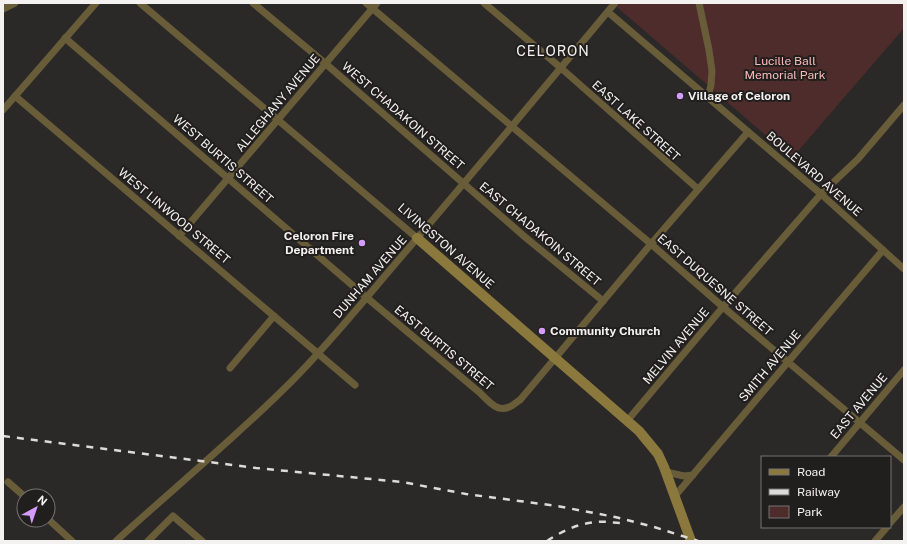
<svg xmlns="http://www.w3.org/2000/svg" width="907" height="544" font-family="'Public Sans',sans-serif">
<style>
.green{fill:#4f2c2c}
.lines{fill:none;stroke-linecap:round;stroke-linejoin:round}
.street{stroke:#685c39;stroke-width:7}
.secondary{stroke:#8b783d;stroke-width:10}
.rail{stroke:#dddbda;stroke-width:2.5;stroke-dasharray:7 7;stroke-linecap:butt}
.poi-dot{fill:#d49cfc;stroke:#211f1d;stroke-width:1.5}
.labels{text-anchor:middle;stroke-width:4;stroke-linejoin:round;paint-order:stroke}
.park-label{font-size:12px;fill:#fabcb9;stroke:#211f1d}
.poi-label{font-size:12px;font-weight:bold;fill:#f4f2f1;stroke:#211f1d;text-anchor:start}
.street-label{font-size:12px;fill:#f4f2f1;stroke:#211f1d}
.quarter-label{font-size:14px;letter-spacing:1px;fill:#f4f2f1;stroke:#211f1d}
</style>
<rect width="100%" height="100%" fill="#2b2927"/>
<!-- green -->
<path class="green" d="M621 3H904V28L792 158 617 7Z"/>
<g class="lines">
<!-- street -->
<g class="street">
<path d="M140 3 417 238"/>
<path d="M253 3 326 64 525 237 603 301"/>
<path d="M366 3 651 244 723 307 904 460"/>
<path d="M484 3 561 68 698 189"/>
<path d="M699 3 709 50 712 71 711 85 708 97"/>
<path d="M3 9 15 3"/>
<path d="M608 12 821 194 904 269"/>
<path d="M65 38 366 297 479 392C487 399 496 413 509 407 513 406 516 402 520 400L651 244 748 132"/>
<path d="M15 96 355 385"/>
<path d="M3 110 96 3"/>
<path d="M179 236 377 3"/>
<path d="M230 368 274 316"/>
<path d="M627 421 723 307 821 194 858 159 904 105"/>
<path d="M831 457 904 370"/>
<path d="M666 472 684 476 693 475"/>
<path d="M8 482 24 496"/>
<path d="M675 496 788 362 883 250"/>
<path d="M48 519 72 541"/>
<path d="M890 523 904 507"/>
<path d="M116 541C174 488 235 438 291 382 330 343 365 299 401 257 473 173 544 88 615 3"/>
<path d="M148 541 173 516 202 541"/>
<path d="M875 541 887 527"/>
</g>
<!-- secondary -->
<path class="secondary" d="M417 238 639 431 658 454 664 467 691 541"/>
<!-- rail -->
<g class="rail">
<path d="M3 436 256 468 402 482 466 494 557 506 615 517 654 527 698 541"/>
<path d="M547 541C562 531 579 523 597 522 605 521 614 523 623 523"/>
</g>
</g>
<!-- markers -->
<g class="poi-dot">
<circle cx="680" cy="96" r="4"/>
<circle cx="362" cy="243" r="4"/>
<circle cx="542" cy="331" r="4"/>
</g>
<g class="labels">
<!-- park labels -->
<g class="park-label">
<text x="785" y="65">Lucille Ball<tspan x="785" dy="14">Memorial Park</tspan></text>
</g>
<!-- poi labels -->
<g class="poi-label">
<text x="688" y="100">Village of Celoron</text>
<text x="354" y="240" text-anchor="end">Celoron Fire<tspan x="354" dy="14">Department</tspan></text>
<text x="550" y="335">Community Church</text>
</g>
<!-- street labels -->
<g class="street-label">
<text transform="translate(278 103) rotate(-50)" y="4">ALLEGHANY AVENUE</text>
<text transform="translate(403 116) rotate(41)" y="4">WEST CHADAKOIN STREET</text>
<text transform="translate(636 121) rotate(42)" y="4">EAST LAKE STREET</text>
<text transform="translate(223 159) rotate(41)" y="4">WEST BURTIS STREET</text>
<text transform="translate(814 174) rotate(41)" y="4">BOULEVARD AVENUE</text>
<text transform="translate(174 216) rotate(40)" y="4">WEST LINWOOD STREET</text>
<text transform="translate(540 234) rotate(40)" y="4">EAST CHADAKOIN STREET</text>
<text transform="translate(446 246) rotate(41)" y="4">LIVINGSTON AVENUE</text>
<text transform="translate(370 277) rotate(-49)" y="4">DUNHAM AVENUE</text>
<text transform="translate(715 285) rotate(41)" y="4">EAST DUQUESNE STREET</text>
<text transform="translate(676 346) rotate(-50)" y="4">MELVIN AVENUE</text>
<text transform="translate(444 348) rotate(40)" y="4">EAST BURTIS STREET</text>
<text transform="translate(770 366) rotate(-50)" y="4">SMITH AVENUE</text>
<text transform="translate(859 406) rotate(-50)" y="4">EAST AVENUE</text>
</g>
<!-- quarter labels -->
<g class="quarter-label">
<text x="553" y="56">CELORON</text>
</g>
</g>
<!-- border -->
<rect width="907" height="544" fill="none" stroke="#f4f2f1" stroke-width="8"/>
<!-- legend -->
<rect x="761" y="456" width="130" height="72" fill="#211f1d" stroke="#757372"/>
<rect x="769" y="469" width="20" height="6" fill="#8b783d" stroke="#757372"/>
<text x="797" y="476" font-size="12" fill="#f4f2f1">Road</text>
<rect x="769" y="489" width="20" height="6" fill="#dddbda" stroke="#757372"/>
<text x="797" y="496" font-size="12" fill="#f4f2f1">Railway</text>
<rect x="769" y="506" width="20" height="12" fill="#4f2c2c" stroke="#757372"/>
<text x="797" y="516" font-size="12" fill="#f4f2f1">Park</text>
<!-- north arrow -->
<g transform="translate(36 508) rotate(40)"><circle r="19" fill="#211f1d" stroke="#757372"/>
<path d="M0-3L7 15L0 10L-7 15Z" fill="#d49cfc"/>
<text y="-6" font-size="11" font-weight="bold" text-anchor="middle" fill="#f4f2f1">N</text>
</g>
</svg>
